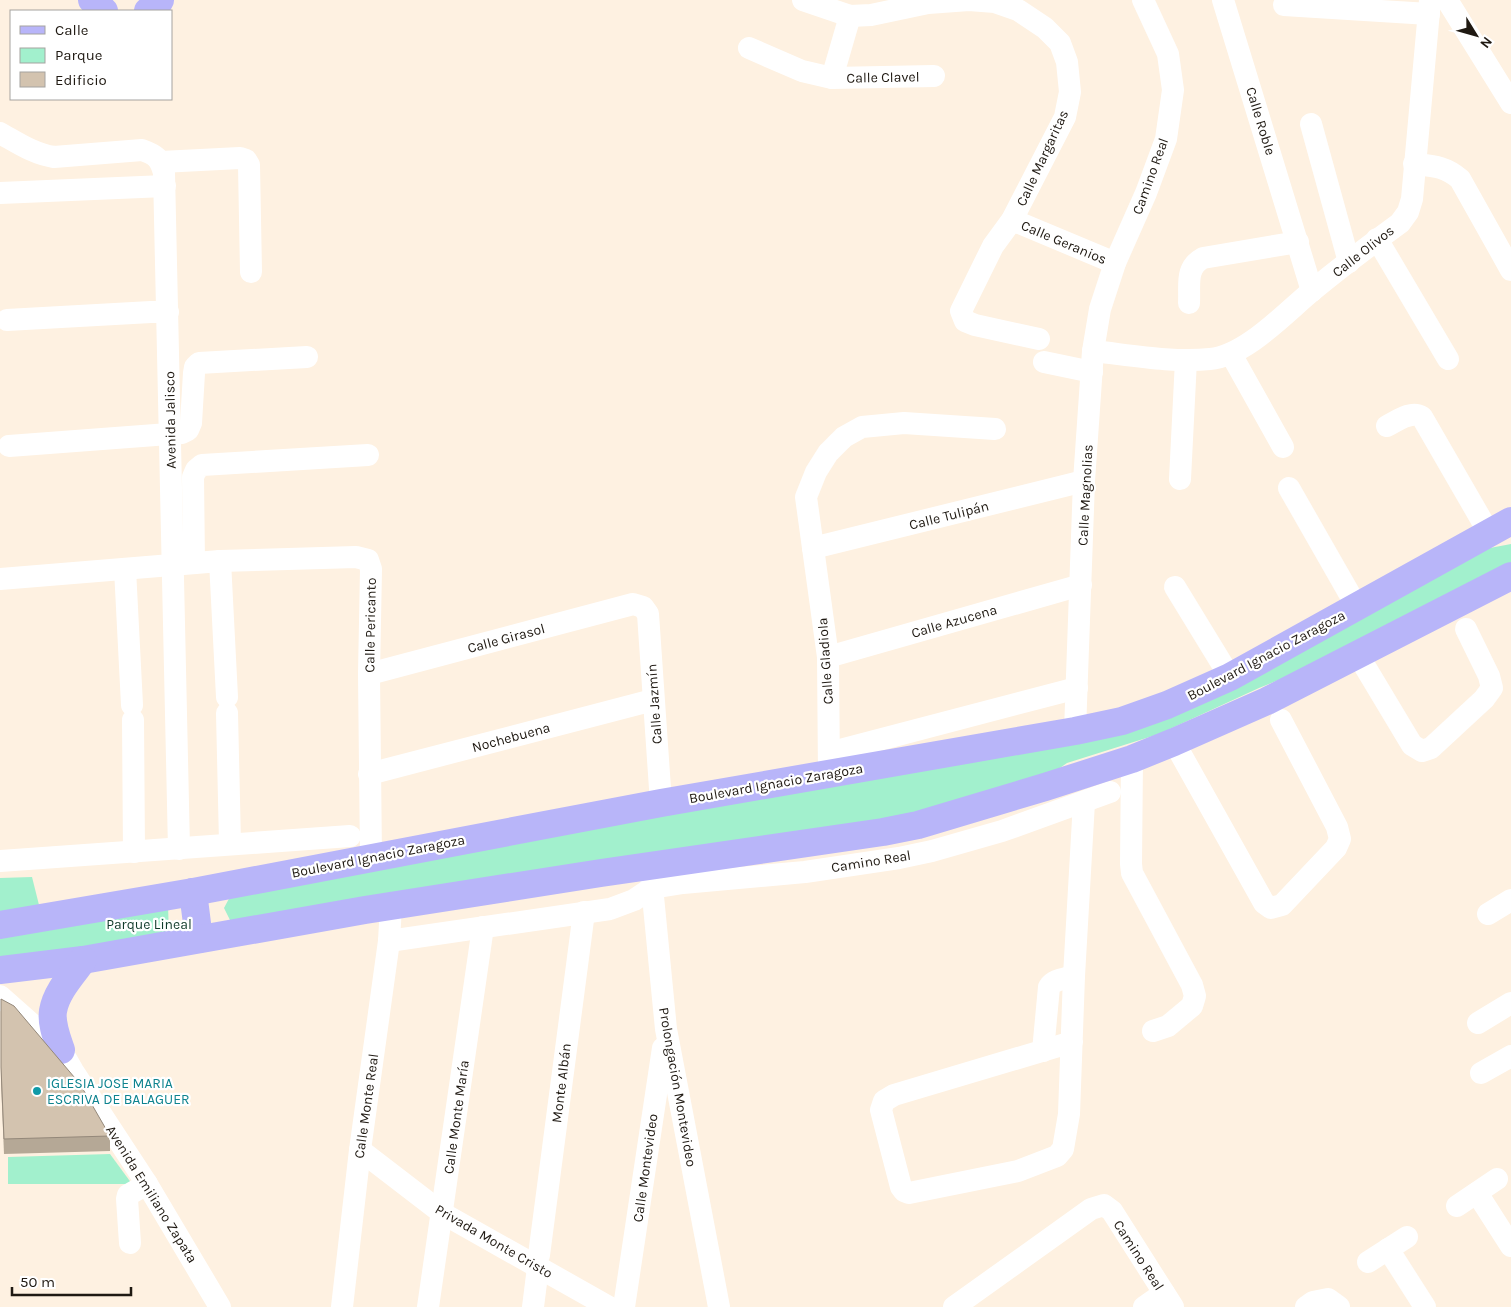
<svg xmlns="http://www.w3.org/2000/svg" width="1511" height="1307" font-family="Karla,sans-serif">
<style>
.green{fill:#a2f0cd}
.lines{fill:none;stroke-linecap:round;stroke-linejoin:round}
.minor{stroke:#fff;stroke-width:22}
.major{stroke:#b8b5f9;stroke-width:28}
.wall{fill:#b5a896}
.building{fill:#d3c3af;stroke:#94887a}
.culture-dot{fill:#0f9aa8;stroke:#fff;stroke-width:2}
.labels{text-anchor:middle;stroke-width:4.5;stroke-linejoin:round;paint-order:stroke}
.street-label{font-size:14px;fill:#1f1912;stroke:#fff}
.park-label{font-size:14px;fill:#103a2a;stroke:#fff}
.culture-label{font-size:14px;fill:#0d838f;stroke:#fff;text-anchor:start}
</style>
<rect width="100%" height="100%" fill="#fef1e1"/>
<!-- green -->
<g class="green">
<path d="M1511 544V567L1365 645 1259 688 1159 734 1067 763 1031 788 934 818 240 927 230 920 224 908 232 893 1142 723 1474 551Z"/>
<path d="M32 877 39 905 0 912V878Z"/>
<path d="M168 905 169 937 0 962V933Z"/>
<path d="M110 1154 132 1184H8V1157Z"/>
</g>
<g class="lines">
<!-- minor -->
<g class="minor">
<path d="M803 0 850 16 871 15 928 3 969 0 995 2 1018 10 1045 28 1060 43 1067 62 1070 92 1065 117 1012 220 993 246 961 311 965 321 975 325 1039 339"/>
<path d="M1223 0 1312 291"/>
<path d="M1447 0 1511 103"/>
<path d="M1284 5 1429 14"/>
<path d="M749 48 802 71 832 78 934 76"/>
<path d="M832 78 850 16"/>
<path d="M1311 124 1349 262"/>
<path d="M0 133C18 143 34 154 54 157L142 150C156 155 160 158 164 173L179 849"/>
<path d="M161 162 240 158 246 160 249 165 251 272"/>
<path d="M1414 164C1433 166 1445 166 1460 179L1511 270"/>
<path d="M0 193 165 186"/>
<path d="M1012 220 1115 263"/>
<path d="M1377 239 1448 359"/>
<path d="M1189 303C1190 284 1185 268 1203 258L1298 242"/>
<path d="M7 320 151 312H168"/>
<path d="M1093 351C1130 355 1174 363 1210 359 1246 356 1286 312 1313 290 1341 267 1370 245 1400 223L1408 212 1412 199 1430 0"/>
<path d="M1231 354 1283 447"/>
<path d="M1044 362 1092 372"/>
<path d="M1387 426C1397 421 1411 410 1422 417L1489 533"/>
<path d="M9 446 182 433 188 430 191 423 194 373 195 367 199 363 307 357"/>
<path d="M1180 479 1186 360"/>
<path d="M1289 488 1357 607"/>
<path d="M813 548 1084 481"/>
<path d="M220 561 227 697"/>
<path d="M194 563 193 477 196 470 202 465 368 455"/>
<path d="M125 569 132 705"/>
<path d="M0 579 220 561 356 557 368 560 371 569 369 674 371 858"/>
<path d="M1175 587 1230 677"/>
<path d="M1358 655 1412 745 1422 751 1431 748 1484 699 1492 688 1489 676 1466 629"/>
<path d="M828 657 1081 585"/>
<path d="M369 674 633 604 643 607 648 614 661 803"/>
<path d="M227 713 230 843"/>
<path d="M133 720 134 852"/>
<path d="M1075 731 1084 481 1093 351 1100 309 1115 263 1146 193 1166 139 1173 90 1168 54 1143 0"/>
<path d="M1174 742 1264 903 1271 908 1282 905 1336 848 1340 839 1337 827 1281 720"/>
<path d="M829 753 1077 688"/>
<path d="M1132 759 1131 864 1132 873 1192 985 1195 996 1192 1006 1168 1026 1153 1031"/>
<path d="M369 774 653 700"/>
<path d="M829 774 828 657 806 497 816 472 828 453 844 437 862 427 904 423 995 429"/>
<path d="M0 861 350 836"/>
<path d="M651 876 666 1029 719 1307"/>
<path d="M1488 914 1511 900"/>
<path d="M389 941 610 909 634 900 652 888 683 883 805 872 899 858 932 851 1002 831 1110 792"/>
<path d="M0 996 61 1050 73 1071 147 1184 220 1307"/>
<path d="M1478 1023 1511 1003"/>
<path d="M1072 1042 894 1095 884 1101 881 1110 901 1187 904 1191 909 1193 1018 1171 1057 1156 1063 1149 1069 1114 1074 976 1084 802"/>
<path d="M1043 1051 1049 987C1054 979 1065 979 1074 976"/>
<path d="M1481 1073 1511 1056"/>
<path d="M360 1150 442 1213 609 1307"/>
<path d="M1477 1193 1511 1246"/>
<path d="M1457 1206 1497 1179"/>
<path d="M130 1243 127 1199 128 1195 147 1184"/>
<path d="M1388 1249 1425 1307"/>
<path d="M539 1255 584 912"/>
<path d="M1368 1262 1407 1237"/>
<path d="M342 1307 360 1150 389 941 391 906"/>
<path d="M428 1307 483 927"/>
<path d="M533 1307 538 1267"/>
<path d="M624 1307 663 1048"/>
<path d="M954 1307 1091 1209 1104 1205 1112 1211 1173 1307"/>
<path d="M1144 1307 1164 1293"/>
<path d="M1306 1307 1313 1302 1328 1299 1339 1307"/>
</g>
<!-- major -->
<g class="major">
<path d="M92 0 104 11"/>
<path d="M148 11 157 5 160 0"/>
<path d="M193 892 199 939"/>
<path d="M0 925 193 892 661 803 1075 731 1122 721 1167 705 1230 677 1511 521"/>
<path d="M0 970 83 960 365 910 601 873 883 832 918 825 1045 787 1132 759 1174 742 1267 701 1511 576"/>
<path d="M61 1050C57 1038 51 1024 53 1011 56 992 72 975 83 960"/>
</g>
</g>
<!-- wall -->
<path class="wall" d="M1 999 110 1136V1151L4 1154 1 1082Z"/>
<!-- building -->
<path class="building" d="M1 999 14 1006 80 1084 110 1136 4 1139 1 1067Z"/>
<!-- markers -->
<circle class="culture-dot" cx="37" cy="1091" r="5"/>
<g class="labels">
<!-- street labels -->
<g class="street-label">
<text transform="translate(883 77) rotate(-1)" y="5">Calle Clavel</text>
<text transform="translate(1261 121) rotate(73)" y="5">Calle Roble</text>
<text transform="translate(1042 158) rotate(-65)" y="5">Calle Margaritas</text>
<text transform="translate(1150 176) rotate(-70)" y="5">Camino Real</text>
<text transform="translate(1064 242) rotate(23)" y="5">Calle Geranios</text>
<text transform="translate(1363 251) rotate(-38)" y="5">Calle Olivos</text>
<text transform="translate(170 420) rotate(-91)" y="5">Avenida Jalisco</text>
<text transform="translate(1085 495) rotate(-87)" y="5">Calle Magnolias</text>
<text transform="translate(949 515) rotate(-14)" y="5">Calle Tulipán</text>
<text transform="translate(954 621) rotate(-16)" y="5">Calle Azucena</text>
<text transform="translate(370 625) rotate(-89)" y="5">Calle Pericanto</text>
<text transform="translate(506 638) rotate(-15)" y="5">Calle Girasol</text>
<text transform="translate(1266 655) rotate(-28)" y="5">Boulevard Ignacio Zaragoza</text>
<text transform="translate(825 661) rotate(-94)" y="5">Calle Gladiola</text>
<text transform="translate(654 704) rotate(-94)" y="5">Calle Jazmín</text>
<text transform="translate(511 737) rotate(-15)" y="5">Nochebuena</text>
<text transform="translate(776 783) rotate(-10)" y="5">Boulevard Ignacio Zaragoza</text>
<text transform="translate(378 856) rotate(-11)" y="5">Boulevard Ignacio Zaragoza</text>
<text transform="translate(871 861) rotate(-9)" y="5">Camino Real</text>
<text transform="translate(561 1083) rotate(-83)" y="5">Monte Albán</text>
<text transform="translate(678 1087) rotate(80)" y="5">Prolongación Montevideo</text>
<text transform="translate(366 1106) rotate(-82)" y="5">Calle Monte Real</text>
<text transform="translate(456 1117) rotate(-82)" y="5">Calle Monte María</text>
<text transform="translate(645 1168) rotate(-82)" y="5">Calle Montevideo</text>
<text transform="translate(152 1194) rotate(58)" y="5">Avenida Emiliano Zapata</text>
<text transform="translate(494 1241) rotate(30)" y="5">Privada Monte Cristo</text>
<text transform="translate(1139 1255) rotate(57)" y="5">Camino Real</text>
</g>
<!-- park labels -->
<g class="park-label">
<text x="149" y="929">Parque Lineal</text>
</g>
<!-- culture labels -->
<g class="culture-label">
<text x="47" y="1088">IGLESIA JOSE MARIA<tspan x="47" dy="16">ESCRIVA DE BALAGUER</tspan></text>
</g>
</g>
<!-- legend -->
<rect x="10" y="10" width="162" height="90" fill="#ffffff" stroke="#a5a3a0"/>
<rect x="20" y="26" width="25" height="8" fill="#b8b5f9" stroke="#a5a3a0"/>
<text x="55" y="35" font-size="15" fill="#1f1912">Calle</text>
<rect x="20" y="48" width="25" height="15" fill="#a2f0cd" stroke="#a5a3a0"/>
<text x="55" y="60" font-size="15" fill="#1f1912">Parque</text>
<rect x="20" y="72" width="25" height="15" fill="#d3c3af" stroke="#a5a3a0"/>
<text x="55" y="85" font-size="15" fill="#1f1912">Edificio</text>
<!-- north arrow -->
<g transform="translate(1476 35) rotate(127)" stroke="#ffffff" stroke-width="4" paint-order="stroke">
<path d="M0-4L9 19L0 12L-9 19Z" fill="#1f1912"/>
<text y="-8" font-size="14" font-weight="bold" text-anchor="middle" fill="#1f1912">N</text>
</g>
<!-- scale -->
<path d="M12 1287v8h119v-8" fill="none" stroke="#1f1912" stroke-width="2.5"/>
<text x="20" y="1287" font-size="15" fill="#1f1912" stroke="#ffffff" stroke-width="4" paint-order="stroke">50 m</text>
</svg>
